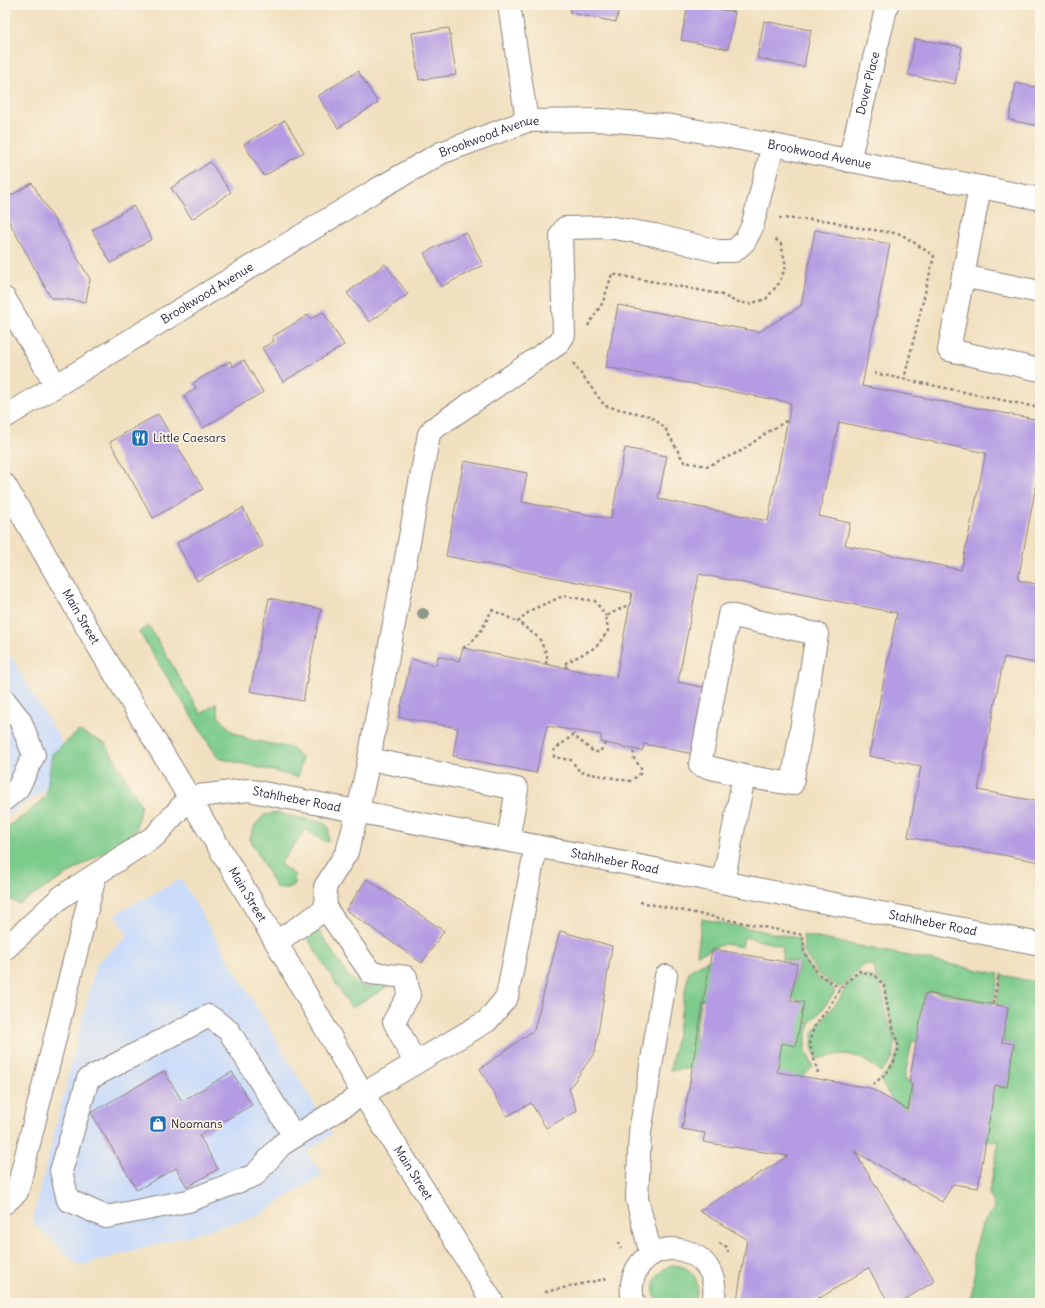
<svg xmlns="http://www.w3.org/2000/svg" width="1045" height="1308" font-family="Delius,sans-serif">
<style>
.built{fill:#cadcf9}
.green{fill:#7bcb8b;stroke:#4e7663}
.building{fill:#b49be3;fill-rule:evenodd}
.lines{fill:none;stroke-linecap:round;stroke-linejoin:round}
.minor-casing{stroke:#8a817d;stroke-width:24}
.major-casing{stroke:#8a817d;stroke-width:24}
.path{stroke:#8a817d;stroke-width:2.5;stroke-dasharray:3 3;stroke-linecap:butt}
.minor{stroke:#fff;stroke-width:22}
.major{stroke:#fff;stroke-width:22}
.tree{fill:#909886}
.labels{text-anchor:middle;stroke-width:3.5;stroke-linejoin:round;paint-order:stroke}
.street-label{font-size:12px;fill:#22223b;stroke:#fcf5e5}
.poi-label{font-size:12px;fill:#22223b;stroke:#fcf5e5;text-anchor:start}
</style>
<rect width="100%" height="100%" fill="#fcf5e5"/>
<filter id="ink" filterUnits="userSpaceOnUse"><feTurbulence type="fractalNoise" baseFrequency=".025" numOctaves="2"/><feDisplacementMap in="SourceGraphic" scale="8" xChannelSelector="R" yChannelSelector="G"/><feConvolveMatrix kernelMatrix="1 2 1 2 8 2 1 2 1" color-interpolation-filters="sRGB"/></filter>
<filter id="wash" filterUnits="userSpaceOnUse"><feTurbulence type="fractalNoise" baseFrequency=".012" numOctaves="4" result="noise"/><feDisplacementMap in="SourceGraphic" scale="16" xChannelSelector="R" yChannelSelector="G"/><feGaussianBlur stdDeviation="0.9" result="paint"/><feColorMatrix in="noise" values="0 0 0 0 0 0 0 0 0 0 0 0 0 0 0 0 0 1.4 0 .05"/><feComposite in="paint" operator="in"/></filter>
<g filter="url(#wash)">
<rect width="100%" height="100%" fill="#f1e0bf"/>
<!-- built -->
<g class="built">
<path d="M5 647 77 768 5 818Z"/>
<path d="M181 879 332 1134 307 1152 323 1175 255 1217 79 1266 32 1222 96 964 128 936 115 914Z"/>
</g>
<!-- green -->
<g class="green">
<path d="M149 626 201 714 216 703 219 717 233 732 251 740 292 748 302 759 298 777 218 758 139 632Z"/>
<path d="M79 731 106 744 141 805 135 833 19 904 5 897V828L28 813 46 796 52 754Z"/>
<path d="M277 813 324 823 329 828 328 842 323 841 306 829 280 864 295 875 294 884 288 888H276L250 839 255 825 264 815Z"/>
<path d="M702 919 798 938 802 955 811 969 819 979 829 983 835 992 822 1010 811 1022 807 1033 805 1048 813 1067 803 1077 774 1085 782 1043 794 1044 803 1002 791 998 799 963 782 959 783 946 744 937 742 947 724 944 697 955Z"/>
<path d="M314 923 348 976 366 988 387 977 392 984 351 1008 307 937Z"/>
<path d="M803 935 999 974 993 1004 930 991 922 1043 912 1041 904 1080 912 1082 906 1111 892 1100 880 1079 886 1074 893 1064 899 1048 889 1015 885 986 876 976 874 966 864 964 859 971 840 988 818 974 804 952Z"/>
<path d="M720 953 709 1000 701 999 694 1038 700 1040 695 1069 670 1070 689 971Z"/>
<path d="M1002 975 1040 983V1303H970L975 1274 973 1256 982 1225 994 1208 989 1193 999 1141 986 1142 989 1127 983 1126 991 1085 1005 1087 1015 1044 1001 1041 1008 1008 996 1005Z"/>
<path d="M869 976C871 977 875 978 877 980 884 986 884 1008 886 1016 888 1024 893 1030 894 1037 897 1051 892 1065 880 1072 871 1063 856 1054 843 1054 835 1055 825 1057 817 1059L812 1047 813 1034 819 1023 839 1000 847 984 858 977Z"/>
<path d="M672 1265C677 1265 682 1266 687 1269 699 1276 701 1294 691 1303H660C647 1289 655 1271 672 1265Z"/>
</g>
<g id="blocks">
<!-- building -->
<g class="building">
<path d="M571 5H620L616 22 570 13Z"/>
<path d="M688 5H694L735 12 728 49 681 40Z"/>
<path d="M764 21 811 30 804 67 757 58Z"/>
<path d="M449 28 456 75 419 80 412 33Z"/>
<path d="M915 39 962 47 955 84 908 75Z"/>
<path d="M358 71 378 103 338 128 318 96Z"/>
<path d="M1016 83 1040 88V126L1009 120Z"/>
<path d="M285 120 304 152 264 176 244 144Z"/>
<path d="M210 162 231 192 192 219 171 188Z"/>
<path d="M32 183 90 279 86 302 51 298 5 214V199Z"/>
<path d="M133 206 152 239 111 263 92 230Z"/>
<path d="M815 230 890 244 862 386 1040 420V464L1018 580 1040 585V664L1004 657 978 790 1040 802V862L908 837 921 766 869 756 897 613 699 574 678 682 706 688 693 754 644 744 642 751 601 742V735L547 726 536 773 453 756 458 728 399 717 411 659 436 665 438 656 459 661 463 648 616 678 632 593 446 556 464 461 527 473 522 502 611 519 625 448 667 456 658 499 768 521 791 403 606 367 618 305 759 332 801 306ZM839 422 986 453 961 570 845 545 850 523 819 516Z"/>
<path d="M466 232 483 265 441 287 424 253Z"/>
<path d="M385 264 408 294 370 322 347 293Z"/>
<path d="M323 312 344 345 283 382 262 348 274 341 272 337 308 315 310 319Z"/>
<path d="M244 360 263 392 203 428 184 396 196 388 193 383 230 361 233 367Z"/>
<path d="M158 414 203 489 153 518 110 442Z"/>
<path d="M243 508 263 546 197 581 177 543Z"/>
<path d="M269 598 321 609 303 701 250 691Z"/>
<path d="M367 879 444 931 422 963 346 910Z"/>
<path d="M560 931 612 946 595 1052 569 1089 577 1111 546 1128 531 1103 507 1116 480 1069 534 1030Z"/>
<path d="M712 949 797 964 791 1001 804 1002 796 1046 782 1043 777 1072 870 1088 908 1110 912 1084 909 1083 925 993 1008 1007 1002 1042 1014 1044 1007 1087 995 1085 978 1188 953 1184 942 1202 854 1151 935 1281 899 1303H889L868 1268 812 1303H742L737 1300 747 1239 699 1211 788 1156 703 1142 705 1133 682 1129Z"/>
<path d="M164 1071 182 1101 232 1072 252 1105 199 1135 218 1169 187 1187 176 1168 137 1190 91 1113Z"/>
</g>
</g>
</g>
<g filter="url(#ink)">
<use href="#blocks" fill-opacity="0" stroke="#8a817d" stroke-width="1"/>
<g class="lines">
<defs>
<g id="minor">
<path d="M509 5 527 121"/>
<path id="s1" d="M849 161 887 5"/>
<path d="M980 187 949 350 1040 370"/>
<path d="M963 276 1040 292"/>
<path d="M5 299 56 385"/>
<path id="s2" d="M5 417 376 190 441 153 527 121 604 120 672 126 773 145 1040 199"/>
<path d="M5 701 20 720 34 755 18 788 5 799"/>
<path d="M369 759 429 434 433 429 558 344 564 335 561 235 565 228 608 227 655 235 717 251H734L745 241 752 227 773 145"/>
<path d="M723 882 744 776 792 784 817 634 729 615 700 765 744 776"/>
<path d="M276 942 326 909"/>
<path id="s3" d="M5 949 61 897 155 836 190 797 248 790 1040 944"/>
<path d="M415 1063 394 1021 409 995 406 977 371 973 326 909 325 887 347 852 358 811 369 759 517 789 508 840"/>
<path d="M294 1136 229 1031 209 1016 88 1079 61 1171 68 1200 106 1217 188 1201 255 1175 281 1145 363 1094 487 1021 507 997 536 846"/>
<path d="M5 1203 17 1192 95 876"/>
<path d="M651 1255 637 1199 640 1132 666 976"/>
<path d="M634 1303C631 1295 631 1287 633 1279 647 1228 726 1246 713 1303"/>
</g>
<g id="major">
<path id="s4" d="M5 485 89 631 276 942 363 1094 436 1209 493 1303"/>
</g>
</defs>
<!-- minor casing -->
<use href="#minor" class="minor-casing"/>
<!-- major casing -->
<use href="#major" class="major-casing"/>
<!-- path -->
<g class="path">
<path d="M779 218 832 221 853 227 901 234 934 256 904 379"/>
<path d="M588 326 603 302 612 274 720 294 734 301 749 304 766 299 779 283 786 266 781 244 774 238"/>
<path d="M573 363 605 406 650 416 665 428 684 462 708 466 741 451 766 433 788 420"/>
<path d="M874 373 1040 408"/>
<path d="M463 648 471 643 482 629 492 610 518 622"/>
<path d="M546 664 547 655 539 638 518 622 531 610 563 596 595 601 606 616"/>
<path d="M567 668 564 664 596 647 608 631 606 616 630 604"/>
<path d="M605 743 600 752H594L573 735 554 750V757L571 760 580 772 630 781 640 774 641 768 633 757 634 749"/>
<path d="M640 902 803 935 804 952 818 974 840 988"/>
<path d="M993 1004 999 974"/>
<path d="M818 1073 809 1042 815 1025 827 1010 840 988 859 971 876 976 884 986 889 1015 899 1048 893 1064 886 1074 872 1085"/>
<path d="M619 1242 621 1249"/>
<path d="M719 1243 727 1247 728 1252"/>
<path d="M545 1292 609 1278"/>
<path d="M818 1298 842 1303"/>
</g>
<!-- minor -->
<use href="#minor" class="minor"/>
<!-- major -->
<use href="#major" class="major"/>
</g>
<!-- trees -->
<circle class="tree" cx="423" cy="614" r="6"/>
</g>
<!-- icons -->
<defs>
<symbol id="restaurant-square" viewBox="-11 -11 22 22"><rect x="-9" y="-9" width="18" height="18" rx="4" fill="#1f6fb2" stroke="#fcf5e5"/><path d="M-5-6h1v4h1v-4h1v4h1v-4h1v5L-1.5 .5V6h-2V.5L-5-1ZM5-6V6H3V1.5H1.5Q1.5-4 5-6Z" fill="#fff"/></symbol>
<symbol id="shop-square" viewBox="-11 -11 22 22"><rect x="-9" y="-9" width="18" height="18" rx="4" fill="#1f6fb2" stroke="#fcf5e5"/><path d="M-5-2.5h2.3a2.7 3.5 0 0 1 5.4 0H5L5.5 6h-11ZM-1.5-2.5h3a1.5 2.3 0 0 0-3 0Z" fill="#fff"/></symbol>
</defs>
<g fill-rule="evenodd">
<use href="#restaurant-square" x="130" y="428" width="20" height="20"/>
<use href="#shop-square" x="148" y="1114" width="20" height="20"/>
</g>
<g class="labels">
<!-- street labels -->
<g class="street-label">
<text dy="4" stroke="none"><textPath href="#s1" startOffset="80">Dover Place</textPath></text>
<text dy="4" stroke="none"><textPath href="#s2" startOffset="561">Brookwood Avenue</textPath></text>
<text dy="4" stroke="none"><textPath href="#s2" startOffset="897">Brookwood Avenue</textPath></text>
<text dy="4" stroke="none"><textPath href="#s2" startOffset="237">Brookwood Avenue</textPath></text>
<text dy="4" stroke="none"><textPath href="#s4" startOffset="152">Main Street</textPath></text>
<text dy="4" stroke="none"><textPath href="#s3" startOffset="349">Stahlheber Road</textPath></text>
<text dy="4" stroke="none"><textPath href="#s3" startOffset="673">Stahlheber Road</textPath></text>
<text dy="4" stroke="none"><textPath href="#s4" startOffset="476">Main Street</textPath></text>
<text dy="4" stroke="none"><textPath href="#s3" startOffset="997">Stahlheber Road</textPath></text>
<text dy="4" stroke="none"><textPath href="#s4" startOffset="800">Main Street</textPath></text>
</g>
<!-- poi labels -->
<g class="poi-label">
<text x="153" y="442">Little Caesars</text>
<text x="171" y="1128">Noomans</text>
</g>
</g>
<!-- margin -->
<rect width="1045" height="1308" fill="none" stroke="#fcf5e5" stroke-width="20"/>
</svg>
